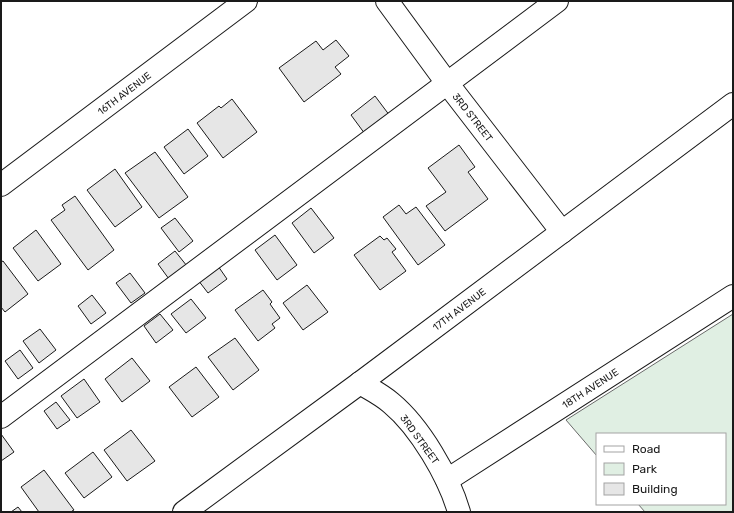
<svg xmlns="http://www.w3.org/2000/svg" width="734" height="513" font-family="Rubik,sans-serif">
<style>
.green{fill:#e0efe3;stroke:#6a6a6a}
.building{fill:#e6e6e6;stroke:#1a1a1a}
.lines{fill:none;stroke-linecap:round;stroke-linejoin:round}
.minor-casing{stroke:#1a1a1a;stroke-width:24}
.major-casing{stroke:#1a1a1a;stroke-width:24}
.minor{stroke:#fff;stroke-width:22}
.major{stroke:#fff;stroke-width:22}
.labels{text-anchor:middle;stroke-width:3;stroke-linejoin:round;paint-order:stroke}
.street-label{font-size:10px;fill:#1a1a1a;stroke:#fff}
</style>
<rect width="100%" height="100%" fill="#fff"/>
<!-- green -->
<path class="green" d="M733 314V512H645L638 504H725V434H597V456L566 420Z"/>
<!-- building -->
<g class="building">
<path d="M336 40 349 56 335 67 341 74 304 102 279 68 316 41 323 50Z"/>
<path d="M375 96 390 116 365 134 351 115Z"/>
<path d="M232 99 257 132 223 158 197 123 219 106 221 108Z"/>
<path d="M188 129 208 156 184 174 164 147Z"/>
<path d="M459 145 475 167 468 172 488 199 445 231 426 206 446 192 428 168Z"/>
<path d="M155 152 188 197 159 218 125 173Z"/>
<path d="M115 169 142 207 115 227 87 190Z"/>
<path d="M75 196 114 250 88 270 51 220 65 210 62 205Z"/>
<path d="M399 205 406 214 416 207 445 245 418 265 383 217Z"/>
<path d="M311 208 334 238 314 253 292 223Z"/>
<path d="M175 218 193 241 179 252 161 228Z"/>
<path d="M36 230 61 264 38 281 13 248Z"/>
<path d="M275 235 297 265 277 280 255 250Z"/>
<path d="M380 236 384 240 387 238 396 249 392 252 406 271 380 290 354 255Z"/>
<path d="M175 251 187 266 169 279 158 264Z"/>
<path d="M3 261 28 294 5 312 1 307V262Z"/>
<path d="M218 266 227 279 208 293 198 280Z"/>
<path d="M130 273 145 293 131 303 116 283Z"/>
<path d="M307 285 328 312 303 330 283 303Z"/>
<path d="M263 290 272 302 270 304 280 318 272 324 275 328 258 341 235 310Z"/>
<path d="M92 295 106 313 91 324 78 306Z"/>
<path d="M191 299 206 318 186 333 171 314Z"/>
<path d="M160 314 173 330 156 343 144 326Z"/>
<path d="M40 329 56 350 39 363 23 341Z"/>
<path d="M235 338 259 370 233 390 208 357Z"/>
<path d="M20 350 33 368 18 379 5 361Z"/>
<path d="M132 358 150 381 122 402 105 379Z"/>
<path d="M196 367 219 397 192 417 169 387Z"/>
<path d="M84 379 100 402 77 418 61 396Z"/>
<path d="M56 402 70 420 57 429 44 411Z"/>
<path d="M131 430 155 461 127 481 104 450Z"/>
<path d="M1 434 14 452 1 461Z"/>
<path d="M93 452 112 477 84 498 65 473Z"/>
<path d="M44 470 74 510 72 511 73 512H39L21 487Z"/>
<path d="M18 507 22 512H11Z"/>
</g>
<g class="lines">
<defs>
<g id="minor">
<path d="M387 1 447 83 562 232"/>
<path d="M360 383C370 389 382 395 391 403 420 427 449 477 459 512"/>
<path d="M1 417 557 1"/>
<path d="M447 480 733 296"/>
</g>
<g id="major">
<path d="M1 185 246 1"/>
<path d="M184 512 360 383 733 104"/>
</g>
</defs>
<!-- minor casing -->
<use href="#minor" class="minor-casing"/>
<!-- major casing -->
<use href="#major" class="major-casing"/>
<!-- minor -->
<use href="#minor" class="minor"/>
<!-- major -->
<use href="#major" class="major"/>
</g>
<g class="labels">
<!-- street labels -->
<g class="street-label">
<text transform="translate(124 93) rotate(-37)" y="4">16TH AVENUE</text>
<text transform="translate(473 117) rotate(52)" y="4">3RD STREET</text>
<text transform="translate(459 309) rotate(-37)" y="4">17TH AVENUE</text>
<text transform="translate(590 388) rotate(-33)" y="4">18TH AVENUE</text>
<text transform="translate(420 439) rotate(54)" y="4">3RD STREET</text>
</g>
</g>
<!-- border -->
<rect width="734" height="513" fill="none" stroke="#1a1a1a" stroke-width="4"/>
<!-- legend -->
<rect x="596" y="433" width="130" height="72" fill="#ffffff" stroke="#a3a3a3"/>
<rect x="604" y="446" width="20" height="6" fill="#ffffff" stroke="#a3a3a3"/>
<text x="632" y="453" font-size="12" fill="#1a1a1a">Road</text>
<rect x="604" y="463" width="20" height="12" fill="#e0efe3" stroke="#a3a3a3"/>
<text x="632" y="473" font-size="12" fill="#1a1a1a">Park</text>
<rect x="604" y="483" width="20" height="12" fill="#e6e6e6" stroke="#a3a3a3"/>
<text x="632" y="493" font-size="12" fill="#1a1a1a">Building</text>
</svg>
